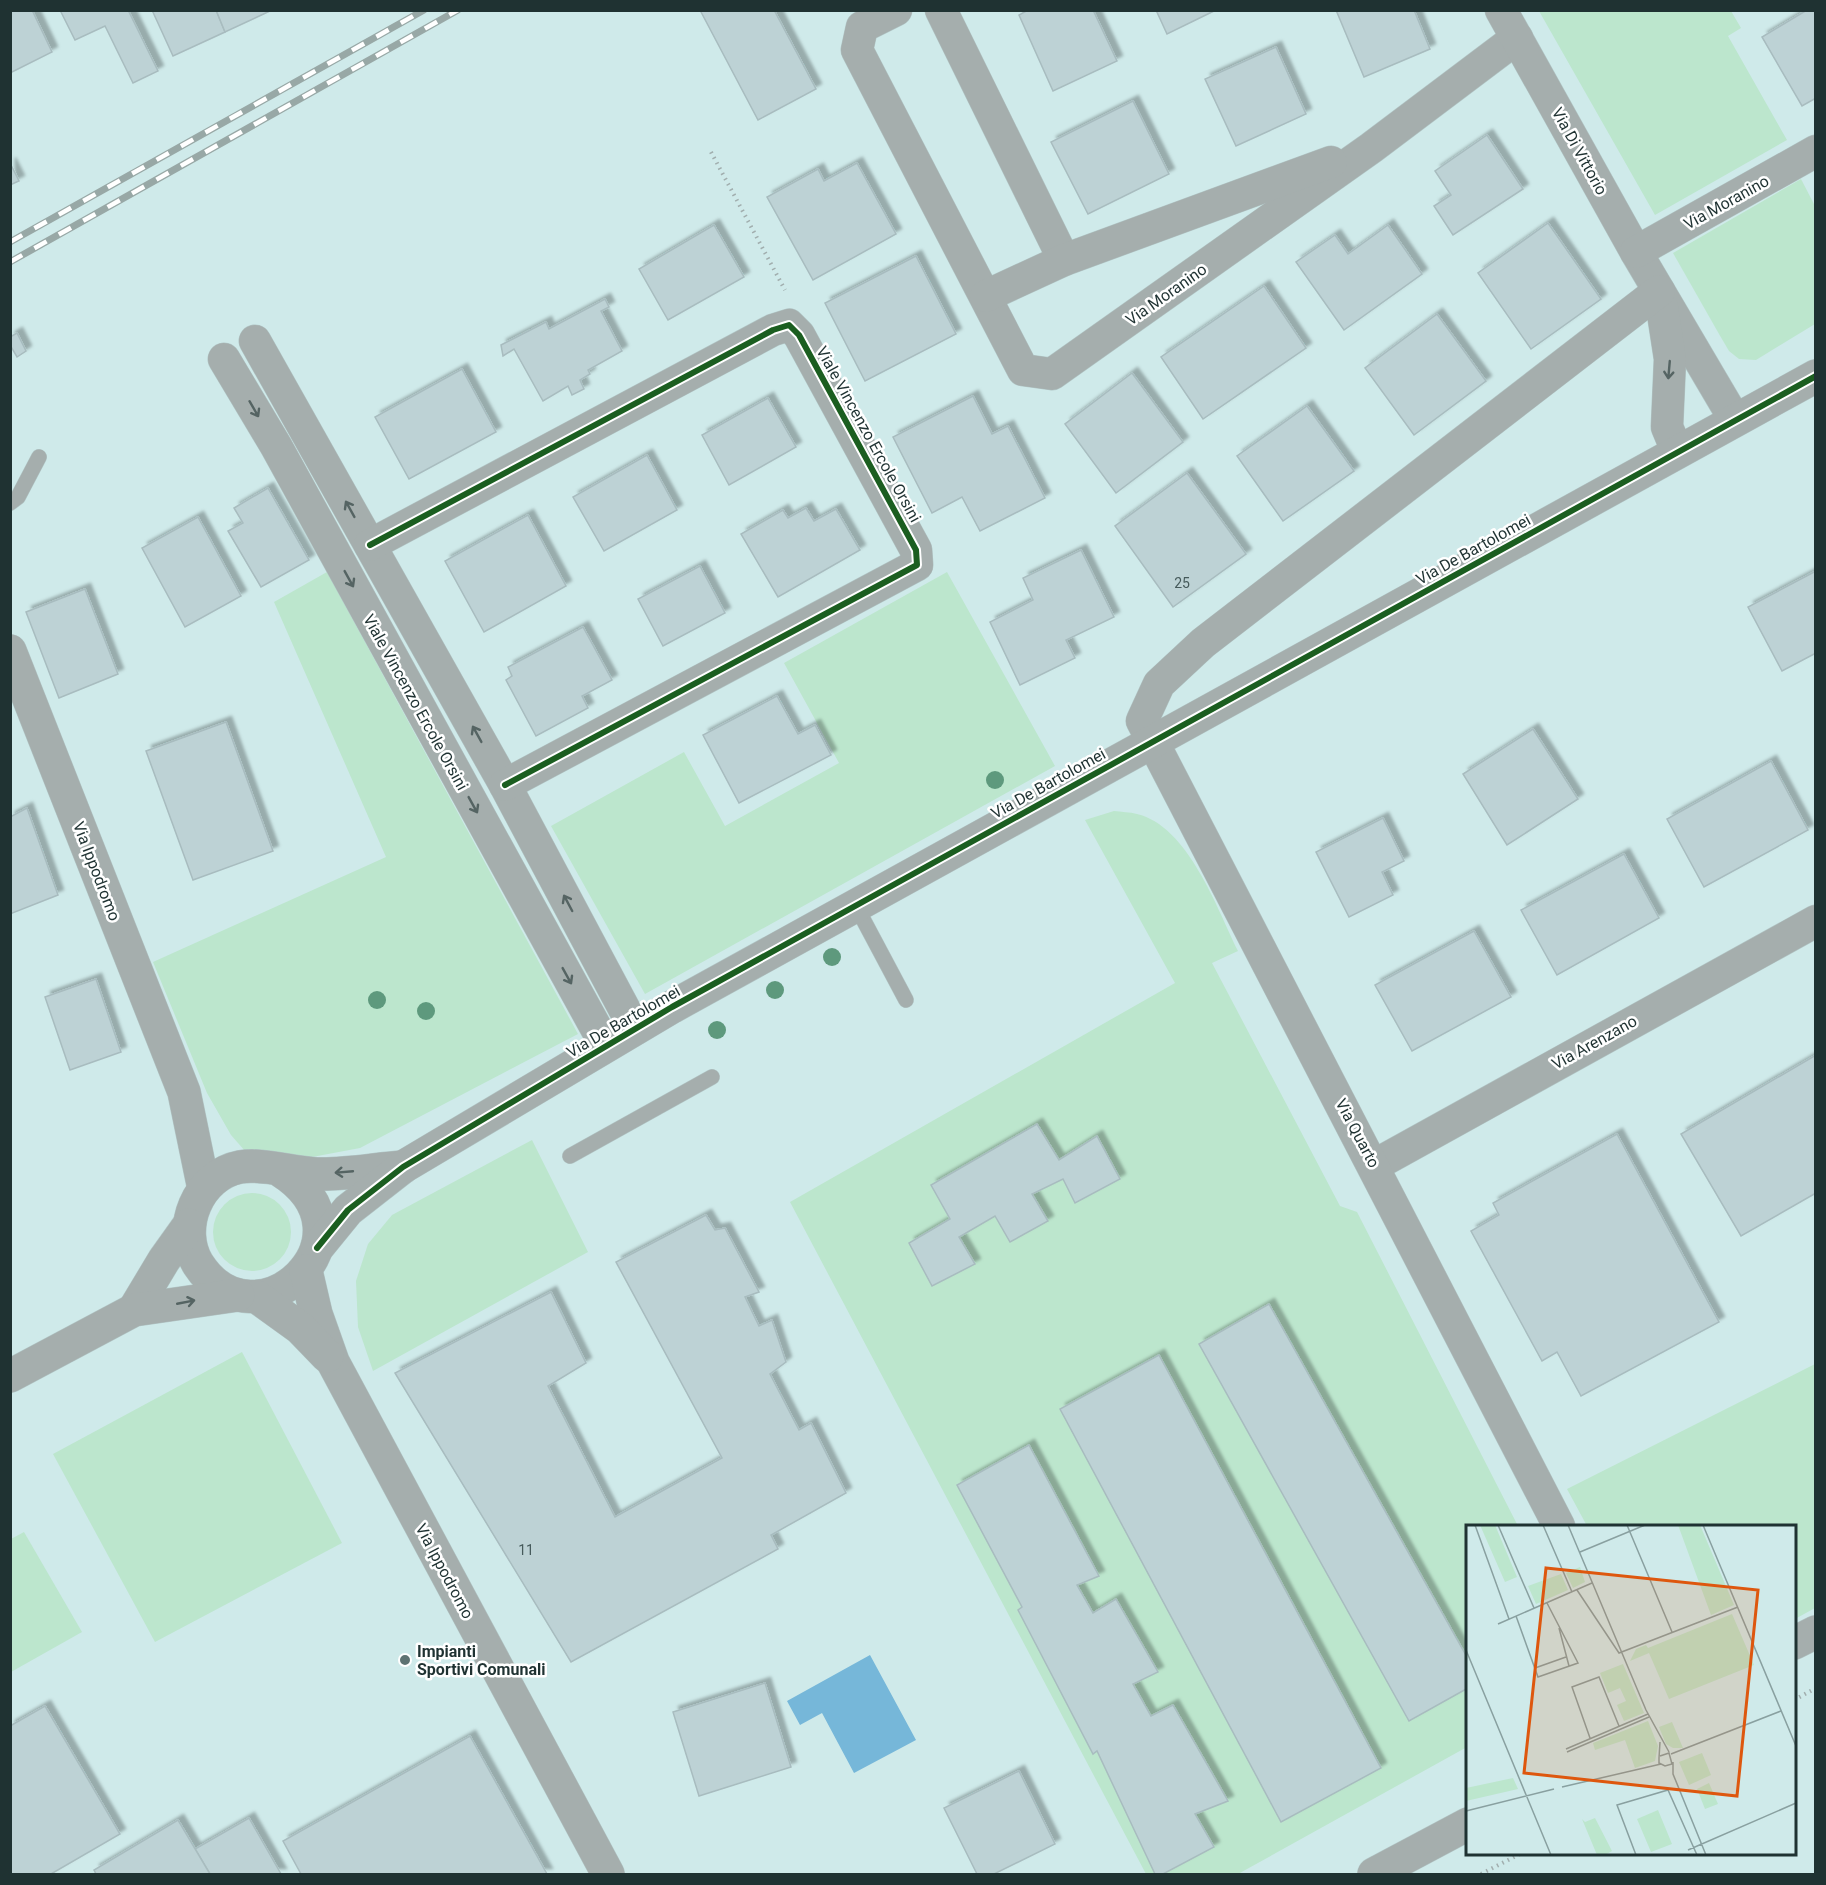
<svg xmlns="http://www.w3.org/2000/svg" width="1826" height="1885" font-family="Roboto,sans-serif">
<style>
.green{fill:#bce6cd}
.water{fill:#76b7d9}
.building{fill:#bdd2d5;stroke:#a8bcbf;stroke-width:1.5;filter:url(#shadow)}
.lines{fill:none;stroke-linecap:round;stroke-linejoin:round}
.service-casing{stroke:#b2c6c6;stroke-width:16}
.minor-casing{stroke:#b2c6c6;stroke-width:33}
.tertiary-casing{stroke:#b2c6c6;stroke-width:34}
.path{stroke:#a1aeae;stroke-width:4;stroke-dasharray:1.5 4.5;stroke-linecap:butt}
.service{stroke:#a5aead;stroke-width:15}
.minor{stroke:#a5aead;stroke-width:32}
.tertiary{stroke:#a5aead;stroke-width:33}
.rail-casing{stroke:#98a8a6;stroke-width:7}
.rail{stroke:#fff;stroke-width:4.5;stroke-dasharray:14;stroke-linecap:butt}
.cycleway-casing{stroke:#fff;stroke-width:10}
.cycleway{stroke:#1b5e20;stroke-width:6}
.tree{fill:#5e997d}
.oneway{stroke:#556463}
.poi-dot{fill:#5d7272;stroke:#fff;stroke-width:2}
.labels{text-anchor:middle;stroke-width:5;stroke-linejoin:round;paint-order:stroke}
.number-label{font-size:14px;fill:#465a5b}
.street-label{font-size:16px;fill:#1f3232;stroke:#fff}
.poi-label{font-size:16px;font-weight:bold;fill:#1f3232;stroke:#fff;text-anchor:start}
.inset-road{fill:none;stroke:#89a0a0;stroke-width:1.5}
.view{fill:#de570e;fill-opacity:0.15;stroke:#de570e;stroke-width:3}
.inset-edge{fill:none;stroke:#1f3232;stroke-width:3}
</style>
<defs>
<filter id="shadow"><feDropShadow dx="5.5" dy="-5.5" stdDeviation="1.5" flood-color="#0004"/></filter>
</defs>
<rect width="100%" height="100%" fill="#cfeaea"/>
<!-- green -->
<g class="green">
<path d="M1539 11H1731L1741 28 1728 36 1787 140 1655 215Z"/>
<path d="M1801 179 1815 206V324L1756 360 1739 359 1729 351 1719 334 1673 253Z"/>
<path d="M327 572 578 1034 360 1148 291 1161 245 1151 231 1135 207 1093 153 962 386 857 274 602Z"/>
<path d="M947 572 1055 766 645 994 551 826 684 752 725 826 839 763 784 663Z"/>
<path d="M1114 811C1121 812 1130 812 1137 814 1188 826 1217 908 1238 951L1212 963 1340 1206 1357 1212 1518 1526H1468L1467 1747 1238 1874H1146L790 1202 1175 983 1085 820Z"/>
<path d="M532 1140 588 1252 373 1371 358 1327 356 1281 368 1244 392 1215Z"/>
<circle cx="252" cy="1232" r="39"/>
<path d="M242 1352 342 1543 155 1642 53 1454Z"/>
<path d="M1815 1364V1608L1795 1619 1794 1526H1587L1567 1489Z"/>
<path d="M24 1532 82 1632 11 1672V1539Z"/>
</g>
<!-- water -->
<path class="water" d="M870 1655 916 1740 854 1773 822 1713 800 1725 787 1701Z"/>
<!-- building -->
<g class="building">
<path d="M10 10H32L52 52 10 73Z"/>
<path d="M60 10H128L158 71 133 83 105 26 75 40Z"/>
<path d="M152 10H216L225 32 173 56Z"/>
<path d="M216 10H270V11L225 32Z"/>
<path d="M700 10H774L816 89 758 120Z"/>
<path d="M1028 10H1093L1117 61 1053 91 1019 15Z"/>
<path d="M1156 10H1216L1167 34Z"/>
<path d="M1336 10H1414L1430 49 1364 77Z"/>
<path d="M1807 10H1816V98L1802 106 1762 37Z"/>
<path d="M1276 47 1306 114 1236 146 1205 79Z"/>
<path d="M1133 101 1169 174 1088 214 1051 142Z"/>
<path d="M1487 135 1523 189 1453 235 1434 206 1451 195 1435 171Z"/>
<path d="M10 163 19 181 10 185Z"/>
<path d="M857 163 896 234 813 280 767 197 818 169 824 181Z"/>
<path d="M1548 223 1601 299 1531 349 1478 273Z"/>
<path d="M714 225 744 277 668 320 639 269Z"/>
<path d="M1388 225 1422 274 1344 330 1296 262 1335 235 1348 254Z"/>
<path d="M916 256 956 334 865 381 825 303Z"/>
<path d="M1264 286 1306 348 1203 419 1161 357Z"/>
<path d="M605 299 609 307 601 311 622 351 588 370 590 374 580 380 584 389 572 395 568 386 543 401 514 349 503 356 501 345 546 322 549 329Z"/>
<path d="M1437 314 1486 381 1414 435 1365 368Z"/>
<path d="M17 333 26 351 17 357 10 345V337Z"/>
<path d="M462 369 496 432 409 479 375 417Z"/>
<path d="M1132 373 1183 442 1116 493 1065 424Z"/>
<path d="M973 396 992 434 1008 426 1045 498 980 531 962 497 932 513 893 437Z"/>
<path d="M768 398 796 447 729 485 702 435Z"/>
<path d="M1307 406 1354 471 1283 521 1237 456Z"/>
<path d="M647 455 677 510 604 551 573 497Z"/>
<path d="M1187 473 1246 554 1173 607 1115 526Z"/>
<path d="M268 488 309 560 261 587 228 531 243 523 234 508Z"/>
<path d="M806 508 814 521 836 509 860 550 778 597 741 534 783 510 788 518Z"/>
<path d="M528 515 566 586 484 632 445 561Z"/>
<path d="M198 517 241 596 185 627 142 548Z"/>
<path d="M1081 550 1114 617 1066 640 1075 658 1020 685 990 622 1033 600 1023 578Z"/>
<path d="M700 566 725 613 663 646 638 599Z"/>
<path d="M1816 571V653L1782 671 1748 607Z"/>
<path d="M85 589 118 674 59 698 26 612Z"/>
<path d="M583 627 612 680 582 696 588 708 536 736 506 680 512 676 508 667Z"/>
<path d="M777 696 798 734 815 725 831 755 739 803 703 735Z"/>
<path d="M226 722 273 851 193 880 146 751Z"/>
<path d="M1533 729 1578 799 1507 845 1463 774Z"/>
<path d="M1771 761 1808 830 1704 887 1667 819Z"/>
<path d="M27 808 58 895 10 914V817Z"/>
<path d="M1383 818 1404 861 1382 872 1393 895 1349 917 1316 852Z"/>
<path d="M1624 854 1659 918 1557 975 1521 910Z"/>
<path d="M1474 931 1511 997 1412 1051 1375 985Z"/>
<path d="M96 979 121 1052 70 1070 45 997Z"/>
<path d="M1816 1055V1193L1741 1236 1681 1134Z"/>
<path d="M1037 1124 1059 1160 1097 1136 1120 1179 1075 1203 1063 1179 1032 1194 1048 1221 1010 1242 995 1216 959 1237 975 1264 932 1286 909 1243 950 1219 931 1185Z"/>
<path d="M1617 1134 1719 1322 1581 1396 1557 1352 1542 1361 1471 1231 1499 1215 1493 1203Z"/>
<path d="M706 1215 715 1230 725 1228 759 1292 745 1297 759 1326 772 1320 786 1362 770 1374 799 1430 811 1423 846 1493 771 1535 778 1549 571 1662 395 1373 551 1292 586 1363 548 1386 615 1517 722 1458 616 1262Z"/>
<path d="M1269 1304 1468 1659V1688L1409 1721 1199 1344Z"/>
<path d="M1159 1355 1381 1768 1281 1822 1060 1409Z"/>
<path d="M1029 1445 1099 1576 1077 1585 1093 1613 1116 1599 1158 1672 1133 1684 1151 1716 1173 1705 1228 1801 1195 1814 1214 1847 1163 1874H1155L1097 1751 1093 1754 1018 1610 1022 1607 957 1485Z"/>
<path d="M765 1683 791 1767 699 1796 673 1712Z"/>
<path d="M45 1706 120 1834 51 1874H10V1726Z"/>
<path d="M470 1736 547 1874H301L283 1841Z"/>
<path d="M1019 1771 1055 1844 994 1874H977L944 1808Z"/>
<path d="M249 1818 281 1874H210L195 1849Z"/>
<path d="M178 1820 210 1874H96L94 1870Z"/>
</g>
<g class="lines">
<defs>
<g id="service">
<path d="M10 503 18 497 39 457"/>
<path d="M856 906 906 1000"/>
<path d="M570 1156 712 1077"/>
</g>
<g id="minor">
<path d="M896 10 862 27 857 50 1023 370 1052 374 1371 148 1517 38"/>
<path d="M941 10 1064 260"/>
<path d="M1501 10 1636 252 1735 420"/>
<path d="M1636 252 1816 151"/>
<path d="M986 296 1064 260 1331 162"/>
<path d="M1662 307 1670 359 1667 427 1677 451"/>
<path d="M255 341 505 785 635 1029"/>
<path d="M224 359 276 446 606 1046"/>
<path d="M370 545 773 330 789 325 799 335 916 550 917 565 505 785"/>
<path d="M1375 1165 1816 921"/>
<path d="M1559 1526 1142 721 1159 684 1203 643 1659 291"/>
</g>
<g id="tertiary">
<path d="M10 651 184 1092 204 1189"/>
<path d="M281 1171C383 1236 256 1354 198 1264 176 1228 198 1175 240 1167 263 1163 292 1173 317 1174 345 1175 375 1169 403 1167"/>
<path d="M317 1248 348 1210 403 1167 672 1007 1816 376"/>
<path d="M306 1271 316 1314 333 1362 608 1874"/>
<path d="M257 1297 300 1328 327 1356"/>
<path d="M134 1310 164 1260 189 1225"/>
<path d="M10 1376 134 1310 238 1295"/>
<path d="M1794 1643 1816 1632"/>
<path d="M1374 1874 1468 1824"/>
</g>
</defs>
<!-- service casing -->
<use href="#service" class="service-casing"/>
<!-- minor casing -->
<use href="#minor" class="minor-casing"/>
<!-- tertiary casing -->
<use href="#tertiary" class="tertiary-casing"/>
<!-- path -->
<g class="path">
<path d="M711 152 785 290"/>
<path d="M1794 1700 1816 1688"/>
<path d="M1481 1874 1520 1854"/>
</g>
<!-- service -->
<use href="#service" class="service"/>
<!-- minor -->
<use href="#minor" class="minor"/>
<!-- tertiary -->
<use href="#tertiary" class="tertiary"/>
<defs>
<g id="rail">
<path d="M10 242 424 10"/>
<path d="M10 262 458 10"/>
</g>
</defs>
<!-- rail casing -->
<use href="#rail" class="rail-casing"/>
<!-- rail -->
<use href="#rail" class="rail"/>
<defs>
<g id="cycleway">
<path d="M370 545 773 330 789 325 799 335 916 550 917 565 505 785"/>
<path d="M317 1248 348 1210 403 1167 672 1007 1816 376"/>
</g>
</defs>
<!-- cycleway casing -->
<use href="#cycleway" class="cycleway-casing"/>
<!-- cycleway -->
<use href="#cycleway" class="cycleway"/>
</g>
<!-- trees -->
<g class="tree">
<circle cx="995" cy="780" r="9"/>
<circle cx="832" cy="957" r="9"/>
<circle cx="775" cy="990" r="9"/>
<circle cx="377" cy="1000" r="9"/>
<circle cx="426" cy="1011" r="9"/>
<circle cx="717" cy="1030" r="9"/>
</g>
<!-- one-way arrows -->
<defs><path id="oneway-shaft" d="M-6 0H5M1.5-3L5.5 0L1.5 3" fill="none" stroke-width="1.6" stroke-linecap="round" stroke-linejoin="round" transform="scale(1.5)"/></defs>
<g class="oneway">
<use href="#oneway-shaft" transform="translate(1669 370) rotate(95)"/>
<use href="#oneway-shaft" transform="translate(254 409) rotate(60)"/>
<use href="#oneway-shaft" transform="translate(350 509) rotate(-119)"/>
<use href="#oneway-shaft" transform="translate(349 579) rotate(61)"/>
<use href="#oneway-shaft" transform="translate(477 734) rotate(-119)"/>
<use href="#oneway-shaft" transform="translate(473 805) rotate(61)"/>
<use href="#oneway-shaft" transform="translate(568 903) rotate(-118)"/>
<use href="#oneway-shaft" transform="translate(567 976) rotate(61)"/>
<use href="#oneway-shaft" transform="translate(344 1172) rotate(175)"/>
<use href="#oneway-shaft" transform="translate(186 1302) rotate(-11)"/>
</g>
<!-- markers -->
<circle class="poi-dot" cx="405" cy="1660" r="6"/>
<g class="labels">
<!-- number labels -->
<g class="number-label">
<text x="1182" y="588">25</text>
<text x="526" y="1555">11</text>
</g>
<!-- street labels -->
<g class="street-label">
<text transform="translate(1580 151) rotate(61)" y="6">Via Di Vittorio</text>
<text transform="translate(1726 202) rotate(-29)" y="6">Via Moranino</text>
<text transform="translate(1166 294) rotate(-35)" y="6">Via Moranino</text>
<text transform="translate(869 434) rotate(61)" y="6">Viale Vincenzo Ercole Orsini</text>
<text transform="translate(1473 549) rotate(-29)" y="6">Via De Bartolomei</text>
<text transform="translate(416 702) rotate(61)" y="6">Viale Vincenzo Ercole Orsini</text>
<text transform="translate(1048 783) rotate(-29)" y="6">Via De Bartolomei</text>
<text transform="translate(97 871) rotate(69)" y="6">Via Ippodromo</text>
<text transform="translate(623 1021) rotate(-30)" y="6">Via De Bartolomei</text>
<text transform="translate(1594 1042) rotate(-29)" y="6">Via Arenzano</text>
<text transform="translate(1358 1133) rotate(62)" y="6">Via Quarto</text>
<text transform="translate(445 1571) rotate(62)" y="6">Via Ippodromo</text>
</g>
<!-- poi labels -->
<g class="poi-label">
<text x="417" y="1657">Impianti<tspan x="417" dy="18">Sportivi Comunali</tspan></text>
</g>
</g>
<!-- overview -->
<g transform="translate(1466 1525)">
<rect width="330" height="330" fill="#cfeaea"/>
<path d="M14 0H29L51 52 39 57ZM212 0H234L268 80 245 90ZM114 42 119 57 107 63 100 48ZM95 49 102 65 70 79 62 61ZM266 89 288 140 203 174 183 128 164 136 170 124 180 120 182 123ZM157 139 178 188 158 196 151 180 160 176 154 163 142 168 134 148ZM182 196 192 221 189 236 169 243 159 215 129 225 127 218ZM206 197 217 223H207L200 219 193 202ZM236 228 245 250 223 260 213 237ZM47 253 52 264 0 276V263ZM243 258 252 279 239 284 231 264ZM192 285 206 319 185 327 171 294ZM129 293 146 326 139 330H131L116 294 119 297Z" fill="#bce6cd"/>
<path class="inset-road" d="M9 0 43 94M32 0 68 83M77 0 106 67M102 0 180 185 203 227M161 0 206 107M237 0 330 221M114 27 179 0M111 65 153 128 272 82M50 91 72 152 112 138 81 78M32 99 126 58M93 103 103 141M0 125 85 330M69 143 100 132M124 213 106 162 133 152 153 201M100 224 182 189M101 227 183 192M205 229 315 186M194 231 203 228 206 239 199 241 193 238V233L194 217M207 237V249L240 330M96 262 195 239M0 286 88 264M222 325 330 278M170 330 151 280 202 265 231 330"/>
<path class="view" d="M80 43 292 65 271 271 58 248Z"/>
<rect width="330" height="330" class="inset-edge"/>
</g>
<!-- border -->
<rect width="1826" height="1885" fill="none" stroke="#1f3232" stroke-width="24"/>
</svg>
